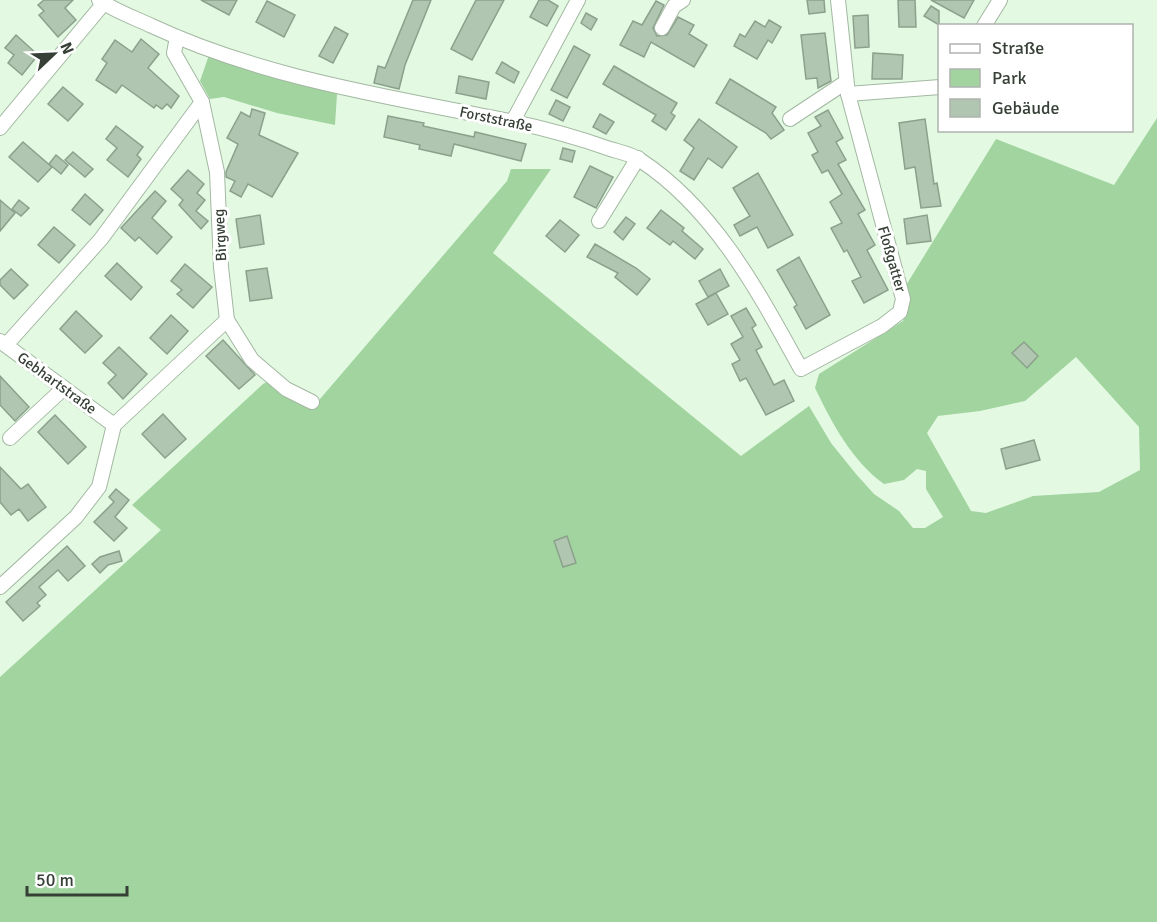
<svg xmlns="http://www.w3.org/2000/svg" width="1157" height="922" font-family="Signika,sans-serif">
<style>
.green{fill:#a1d49f;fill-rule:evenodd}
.building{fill:#b1c6b0;stroke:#8ca18c;stroke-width:1.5}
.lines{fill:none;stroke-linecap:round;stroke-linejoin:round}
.minor-casing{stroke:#a3b8a2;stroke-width:16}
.minor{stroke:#fff;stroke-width:14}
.labels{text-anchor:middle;stroke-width:6;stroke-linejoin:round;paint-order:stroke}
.street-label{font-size:15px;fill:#374037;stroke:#fff}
</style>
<rect width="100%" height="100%" fill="#e3f9e2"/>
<!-- green -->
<g class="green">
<path d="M209 55C251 72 294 81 337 94L335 125 277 113 224 97 210 99 200 81Z"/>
<path d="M1157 118V922H0V677L161 530 132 505 263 384 267 382 282 392 314 406 507 181 511 169H551L493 253 741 456 809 406 831 443 856 474 874 494 899 511 913 528H925L943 517 926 489V471L917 469 904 480 884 484C852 461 832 423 815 388L819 374 903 321 909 306 905 287 996 139 1114 185ZM1076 357 1139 427 1140 470 1099 492 1033 496 986 513 971 511 927 433 938 416 980 411 1025 401Z"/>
</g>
<!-- building -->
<g class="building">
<path d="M44 0H73L65 8 76 20 58 37 39 15 44 11 38 5Z"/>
<path d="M201 0H237L229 15Z"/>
<path d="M413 0H431L405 65 399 89 374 83 378 66 385 68Z"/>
<path d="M476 0H504L472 60 451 49Z"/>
<path d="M539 0H548L558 6 547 26 530 17Z"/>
<path d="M807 0H824L825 12 809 14Z"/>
<path d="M898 0H915L916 27H899Z"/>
<path d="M931 0H974L964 18Z"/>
<path d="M267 1 295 15 284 37 256 22Z"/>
<path d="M656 1 664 5 653 28 657 36 667 35 678 17 694 25 689 34 707 45 694 67 651 42 644 57 620 45 633 21 642 25Z"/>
<path d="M931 6 939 11V25L924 16Z"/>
<path d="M586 13 597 19 591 30 581 23Z"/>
<path d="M868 15 869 47 855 48 853 16Z"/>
<path d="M769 20 781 27 772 43 768 40 757 59 734 46 740 34 745 37 755 21 765 27Z"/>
<path d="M335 27 348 34 333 63 319 56Z"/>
<path d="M825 33 831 81 818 88 817 78 806 79 801 35Z"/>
<path d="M16 35 38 55 22 75 8 63 14 55 5 48Z"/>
<path d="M141 39 159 54 148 68 179 96 171 108 167 104 162 109 156 105 154 108 122 85 116 93 96 80 107 63 102 59 115 40 132 52Z"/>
<path d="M574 46 590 55 567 98 551 90Z"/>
<path d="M873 53 903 55 902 79H872Z"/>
<path d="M502 62 519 72 514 83 496 73Z"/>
<path d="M614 66 677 103 671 113 675 116 666 130 652 121 656 115 603 84Z"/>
<path d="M459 76 489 82 486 99 456 93Z"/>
<path d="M730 79 776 107 772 113 784 130 771 139 766 133 716 103Z"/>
<path d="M63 87 83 104 68 121 48 104Z"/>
<path d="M556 100 570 107 563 121 549 114Z"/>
<path d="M252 109 265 113 259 135 298 153 272 197 248 184 241 197 230 191 235 181 226 177V172L238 144 227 138 241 112 250 117Z"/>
<path d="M828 110 843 138 836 142 846 160 838 164 865 210 858 214 875 245 867 250 888 290 864 303 852 281 861 277 847 250 844 252 831 228 842 223 830 202 842 194 828 170 822 173 812 155 818 152 808 133 821 126 815 117Z"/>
<path d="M600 114 614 122 606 134 593 127Z"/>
<path d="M388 116 424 123 423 126 474 137 475 132 526 144 521 161 454 144 451 156 419 149 420 145 384 137Z"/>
<path d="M699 119 737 147 722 168 708 158 694 180 680 171 694 148 684 140Z"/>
<path d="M925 119 934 184 937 183 941 206 921 208 915 167 905 169 899 123Z"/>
<path d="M116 126 143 147 137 155 141 159 128 177 107 160 117 148 106 139Z"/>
<path d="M23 142 52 167 38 182 9 157Z"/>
<path d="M563 148 575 151 572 162 560 159Z"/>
<path d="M73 152 93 169 85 177 65 160Z"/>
<path d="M56 155 68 165 61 174 49 164Z"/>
<path d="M590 166 613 177 596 208 574 197Z"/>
<path d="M188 170 204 184 197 193 205 200 196 211 208 221 201 229 179 205 183 200 171 189Z"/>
<path d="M758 173 793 235 768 248 757 227 740 236 734 225 750 216 733 188Z"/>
<path d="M155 191 166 201 152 218 172 237 157 254 139 237 135 241 121 228Z"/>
<path d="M85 194 103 210 90 225 72 210Z"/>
<path d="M0 200 15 213 0 231Z"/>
<path d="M19 200 29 208 21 216 12 209Z"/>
<path d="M661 210 684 228 682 231 703 249 695 259 673 241 670 245 647 228Z"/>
<path d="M260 215 264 244 240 248 236 219Z"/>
<path d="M927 215 931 241 907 244 904 219Z"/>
<path d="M626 217 635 224 623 240 614 232Z"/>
<path d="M560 220 579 235 565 252 546 236Z"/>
<path d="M54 227 75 245 59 263 38 245Z"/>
<path d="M595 244 636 268 650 279 637 295 615 277 618 273 587 257Z"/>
<path d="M799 257 830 315 806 329 794 307 797 305 777 270Z"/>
<path d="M117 263 142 287 131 300 105 276Z"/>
<path d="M185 264 212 287 193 308 177 294 182 290 171 281Z"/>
<path d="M267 268 272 298 250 301 246 271Z"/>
<path d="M11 269 28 285 14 299 0 285V280Z"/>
<path d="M720 269 729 286 708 297 699 281Z"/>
<path d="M716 293 728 314 708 325 696 304Z"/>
<path d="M746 308 756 325 752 328 762 347 756 350 774 385 784 380 794 401 766 415 746 378 740 381 732 364 740 360 731 344 743 337 731 316Z"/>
<path d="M76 311 102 336 85 353 60 329Z"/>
<path d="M171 315 188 331 167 354 150 338Z"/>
<path d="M223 340 255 375 239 389 206 356Z"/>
<path d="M1024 342 1038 356 1027 368 1012 353Z"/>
<path d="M119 347 147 374 123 399 108 383 116 375 103 363Z"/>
<path d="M0 376 29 407 15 421 0 405Z"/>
<path d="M163 414 186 439 165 458 142 434Z"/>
<path d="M55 415 86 447 68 464 38 432Z"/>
<path d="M1034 440 1040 460 1006 469 1001 449Z"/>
<path d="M0 467 21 489 28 484 46 507 28 521 19 509 11 515 0 502Z"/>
<path d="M116 489 129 500 115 517 127 528 114 541 94 522 114 502 109 497Z"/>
<path d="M567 536 576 563 563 567 554 541Z"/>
<path d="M67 546 85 566 68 581 58 570 39 587 46 595 37 603 40 606 23 621 6 602Z"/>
<path d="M119 551 122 561 108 565 100 573 92 564 100 557Z"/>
</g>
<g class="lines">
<defs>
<g id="minor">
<path d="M99 0C115 11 135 18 152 26 255 74 368 93 479 115 523 123 568 134 610 149 620 152 631 154 640 160 715 209 759 293 801 369L882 326 900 312 903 299 848 94 838 0"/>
<path d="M984 26 1000 0"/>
<path d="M662 28 674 6 683 0"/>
<path d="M177 37 174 53 202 102 217 172 221 267 227 320 252 360 286 389 312 402"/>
<path d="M848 94 940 87"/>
<path d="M790 119 846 82"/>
<path d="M513 121 578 0"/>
<path d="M0 128 104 3"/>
<path d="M599 221 638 158"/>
<path d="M0 341 114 425"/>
<path d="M6 345 101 239 202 102"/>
<path d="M10 438 64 388"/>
<path d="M0 587 76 517 99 487 114 425 227 320"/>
</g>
</defs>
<!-- minor casing -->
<use href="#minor" class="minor-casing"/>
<!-- minor -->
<use href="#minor" class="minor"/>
</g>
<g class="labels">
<!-- street labels -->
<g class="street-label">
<text transform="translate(496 119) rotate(12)" y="5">Forststraße</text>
<text transform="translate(220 235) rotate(-93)" y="5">Birgweg</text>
<text transform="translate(892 259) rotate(74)" y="5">Floßgatter</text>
<text transform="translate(57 383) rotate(36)" y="5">Gebhartstraße</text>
</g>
</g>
<!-- legend -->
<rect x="938" y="24" width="195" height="108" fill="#ffffff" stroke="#afb3af" stroke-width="1.5"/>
<rect x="950" y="44" width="30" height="9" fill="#ffffff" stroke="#afb3af" stroke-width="1.5"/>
<text x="992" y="54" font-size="18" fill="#374037">Straße</text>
<rect x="950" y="69" width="30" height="18" fill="#a1d49f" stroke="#afb3af" stroke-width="1.5"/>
<text x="992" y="84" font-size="18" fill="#374037">Park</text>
<rect x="950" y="99" width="30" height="18" fill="#b1c6b0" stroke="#afb3af" stroke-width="1.5"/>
<text x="992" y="114" font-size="18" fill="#374037">Gebäude</text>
<!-- north arrow -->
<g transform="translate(54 54) rotate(67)" stroke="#ffffff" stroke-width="4.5" paint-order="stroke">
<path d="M0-4.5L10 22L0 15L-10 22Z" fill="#374037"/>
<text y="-9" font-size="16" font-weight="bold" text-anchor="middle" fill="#374037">N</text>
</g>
<!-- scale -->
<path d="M27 886v9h100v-9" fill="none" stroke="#374037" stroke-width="3"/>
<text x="36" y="886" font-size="18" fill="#374037" stroke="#ffffff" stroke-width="4.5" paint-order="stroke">50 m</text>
</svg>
